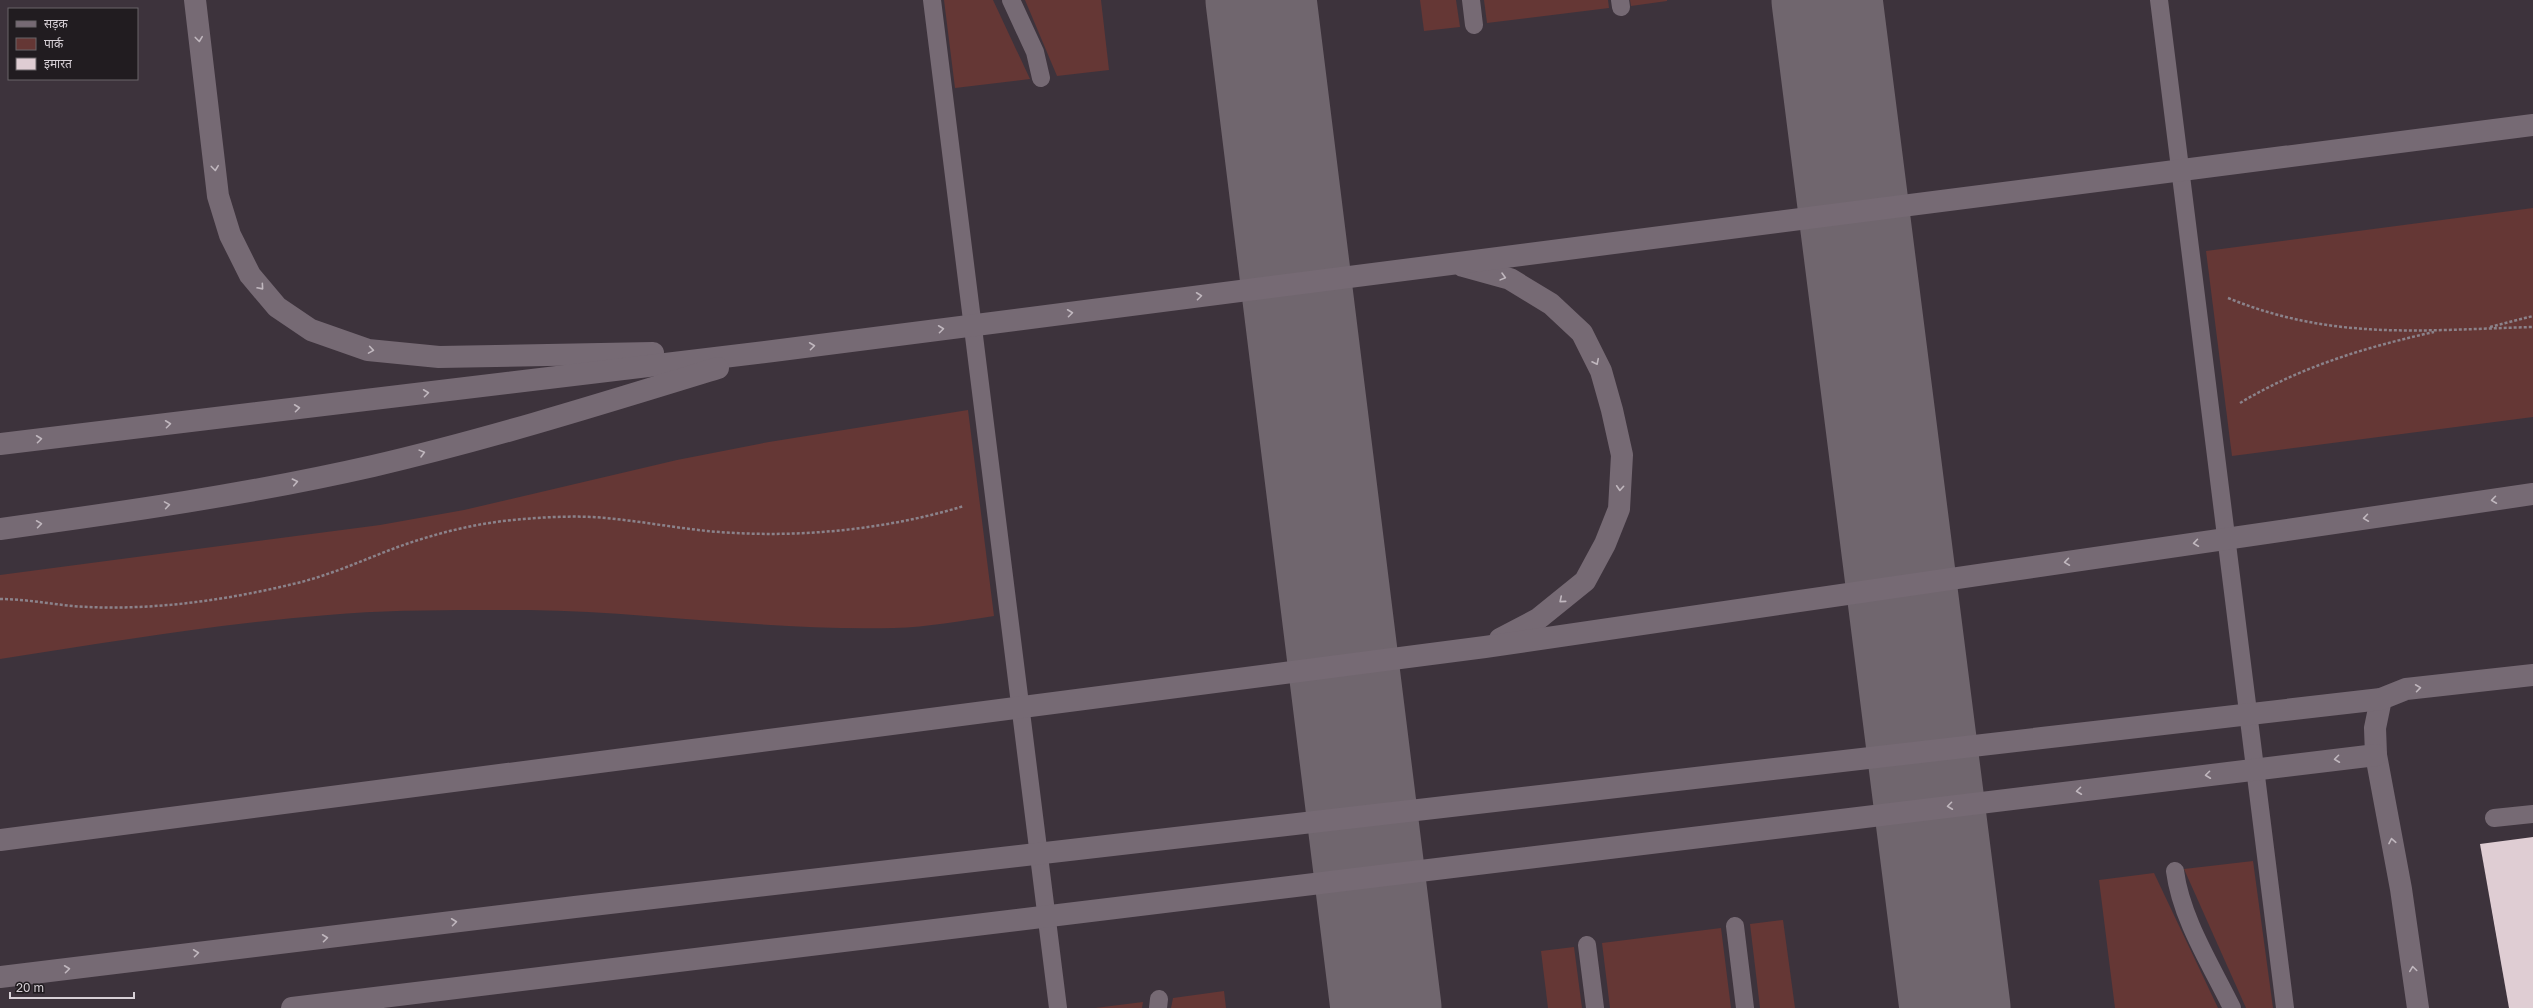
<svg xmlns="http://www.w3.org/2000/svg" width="2533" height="1008" font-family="'Golos Text','Noto Sans Devanagari',sans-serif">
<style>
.green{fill:#653735}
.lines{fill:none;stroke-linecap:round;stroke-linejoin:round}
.taxiway{stroke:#70666e;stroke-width:111}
.building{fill:#dfcdd3}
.path{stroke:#8b828a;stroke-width:2.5;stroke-dasharray:3 2;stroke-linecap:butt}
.service{stroke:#766a74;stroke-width:18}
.tertiary{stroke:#766a74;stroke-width:22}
.secondary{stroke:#766a74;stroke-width:22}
.oneway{stroke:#c0b7be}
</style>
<rect width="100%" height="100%" fill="#3d333c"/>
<!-- green -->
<g class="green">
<path d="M944 0H993L1030 79 955 88Z"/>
<path d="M1025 0H1101L1109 70 1057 76Z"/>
<path d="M1420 0H1456L1460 27 1424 31Z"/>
<path d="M1484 0H1608L1609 8 1487 23Z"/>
<path d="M1630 0H1667V1L1631 6Z"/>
<path d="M2533 208V417L2232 456 2206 251Z"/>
<path d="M968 410 994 616C961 621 928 627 894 628 772 631 651 612 529 610 462 610 395 609 328 615 218 624 109 642 0 659V575L380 525 464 510 677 460 769 442Z"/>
<path d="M2253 861 2273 1008H2246L2184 869Z"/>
<path d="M2154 873 2218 1008H2115L2099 880Z"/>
<path d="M1783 920 1795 1008H1760L1750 924Z"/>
<path d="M1721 928 1731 1008H1610L1602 943Z"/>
<path d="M1574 947 1582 1008H1548L1541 951Z"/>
<path d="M1224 991 1226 1008H1171L1173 998Z"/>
<path d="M1143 1002 1142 1008H1095Z"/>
</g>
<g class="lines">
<!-- taxiway -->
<g class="taxiway">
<path d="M1261 0 1386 1008"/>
<path d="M1827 0 1955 1008"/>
</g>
</g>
<!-- building -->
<path class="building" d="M2533 837V1008H2509L2480 844Z"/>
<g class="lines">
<!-- path -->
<g class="path">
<path d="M2228 298C2333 341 2423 330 2533 327"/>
<path d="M2490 327 2533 316"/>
<path d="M2240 403C2300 367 2366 347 2434 332"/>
<path d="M0 599C30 599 59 606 88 607 156 610 227 600 293 584 328 576 361 561 395 548 436 533 480 522 524 519 547 517 570 516 593 517 640 520 687 531 735 533 810 537 892 528 964 506"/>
</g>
<!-- service -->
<g class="service">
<path d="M932 0 1058 1008"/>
<path d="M1011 0 1035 52 1041 78"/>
<path d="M1471 0 1474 25"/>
<path d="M1620 0 1621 7"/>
<path d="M2159 0 2285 1008"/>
<path d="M2494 818 2533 814"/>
<path d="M2175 871C2181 918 2211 965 2232 1008"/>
<path d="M1735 926 1745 1008"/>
<path d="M1587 945 1595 1008"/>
<path d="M1158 1008 1159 999"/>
</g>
<!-- tertiary -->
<g class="tertiary">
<path d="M2381 699 2375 728 2376 755 2401 889 2418 1008"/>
<path d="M0 977 575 907 2381 699 2406 689 2533 675"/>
<path d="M292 1008 2376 755"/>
</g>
<!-- secondary -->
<g class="secondary">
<path d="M195 0 218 196 230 235 250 275 277 307 311 330 368 350 439 357 653 353"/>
<path d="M1463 266 1510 279 1551 304 1582 333 1601 371 1612 410 1622 455 1619 509 1605 544 1585 581 1538 619 1500 639"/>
<path d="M0 444 773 351 2533 125"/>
<path d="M0 529C125 512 250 494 373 466 489 439 604 403 718 368"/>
<path d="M0 840 1485 647 2533 494"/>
</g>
</g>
<!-- one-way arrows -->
<defs><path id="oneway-chevron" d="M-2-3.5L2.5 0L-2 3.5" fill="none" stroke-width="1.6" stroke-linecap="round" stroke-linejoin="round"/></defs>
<g class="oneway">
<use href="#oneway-chevron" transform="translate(199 39) rotate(83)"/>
<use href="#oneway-chevron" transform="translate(215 168) rotate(83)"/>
<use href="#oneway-chevron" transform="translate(1503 277) rotate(15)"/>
<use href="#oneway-chevron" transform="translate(261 287) rotate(49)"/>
<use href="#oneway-chevron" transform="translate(1199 296) rotate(-7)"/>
<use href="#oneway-chevron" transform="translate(1070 313) rotate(-7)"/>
<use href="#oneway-chevron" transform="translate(941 329) rotate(-7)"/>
<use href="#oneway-chevron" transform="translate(812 346) rotate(-7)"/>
<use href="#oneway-chevron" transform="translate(371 350) rotate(9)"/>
<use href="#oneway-chevron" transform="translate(1596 362) rotate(64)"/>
<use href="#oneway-chevron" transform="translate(426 393) rotate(-7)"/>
<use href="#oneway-chevron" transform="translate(297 408) rotate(-7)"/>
<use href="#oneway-chevron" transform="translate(168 424) rotate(-7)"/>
<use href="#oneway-chevron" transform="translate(39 439) rotate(-7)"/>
<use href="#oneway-chevron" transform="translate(422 453) rotate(-15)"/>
<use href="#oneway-chevron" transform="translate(295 482) rotate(-12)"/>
<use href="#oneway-chevron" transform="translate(1620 488) rotate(94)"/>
<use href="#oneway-chevron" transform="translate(2494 500) rotate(172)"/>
<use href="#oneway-chevron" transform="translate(167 505) rotate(-9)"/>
<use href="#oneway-chevron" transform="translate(2366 518) rotate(172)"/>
<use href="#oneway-chevron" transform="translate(39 524) rotate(-8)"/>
<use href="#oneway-chevron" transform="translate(2196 543) rotate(172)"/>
<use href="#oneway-chevron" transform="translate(2067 562) rotate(172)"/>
<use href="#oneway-chevron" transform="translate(1562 600) rotate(140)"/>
<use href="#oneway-chevron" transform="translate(2418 688) rotate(-8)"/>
<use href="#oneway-chevron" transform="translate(2337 759) rotate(173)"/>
<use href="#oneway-chevron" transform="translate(2208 775) rotate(173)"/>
<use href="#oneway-chevron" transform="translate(2079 791) rotate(173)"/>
<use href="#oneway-chevron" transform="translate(1950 806) rotate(173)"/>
<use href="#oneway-chevron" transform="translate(2392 841) rotate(-101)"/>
<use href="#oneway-chevron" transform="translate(454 922) rotate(-7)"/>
<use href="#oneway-chevron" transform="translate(325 938) rotate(-7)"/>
<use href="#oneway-chevron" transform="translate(196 953) rotate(-7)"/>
<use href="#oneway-chevron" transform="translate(67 969) rotate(-7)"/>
<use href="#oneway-chevron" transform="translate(2413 969) rotate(-98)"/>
</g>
<!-- legend -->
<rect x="8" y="8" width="130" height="72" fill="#211c20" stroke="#6a6469"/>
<rect x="16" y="21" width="20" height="6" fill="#766a74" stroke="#6a6469"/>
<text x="44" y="28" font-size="12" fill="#d8d1d7">सड़क</text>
<rect x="16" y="38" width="20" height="12" fill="#653735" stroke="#6a6469"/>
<text x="44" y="48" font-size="12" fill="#d8d1d7">पार्क</text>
<rect x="16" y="58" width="20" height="12" fill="#dfcdd3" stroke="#6a6469"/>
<text x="44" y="68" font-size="12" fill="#d8d1d7">इमारत</text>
<!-- scale -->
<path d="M10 992v6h124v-6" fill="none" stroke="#d8d1d7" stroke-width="2"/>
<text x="16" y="992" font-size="12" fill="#d8d1d7" stroke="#211c20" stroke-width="3" paint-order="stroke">20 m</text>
</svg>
